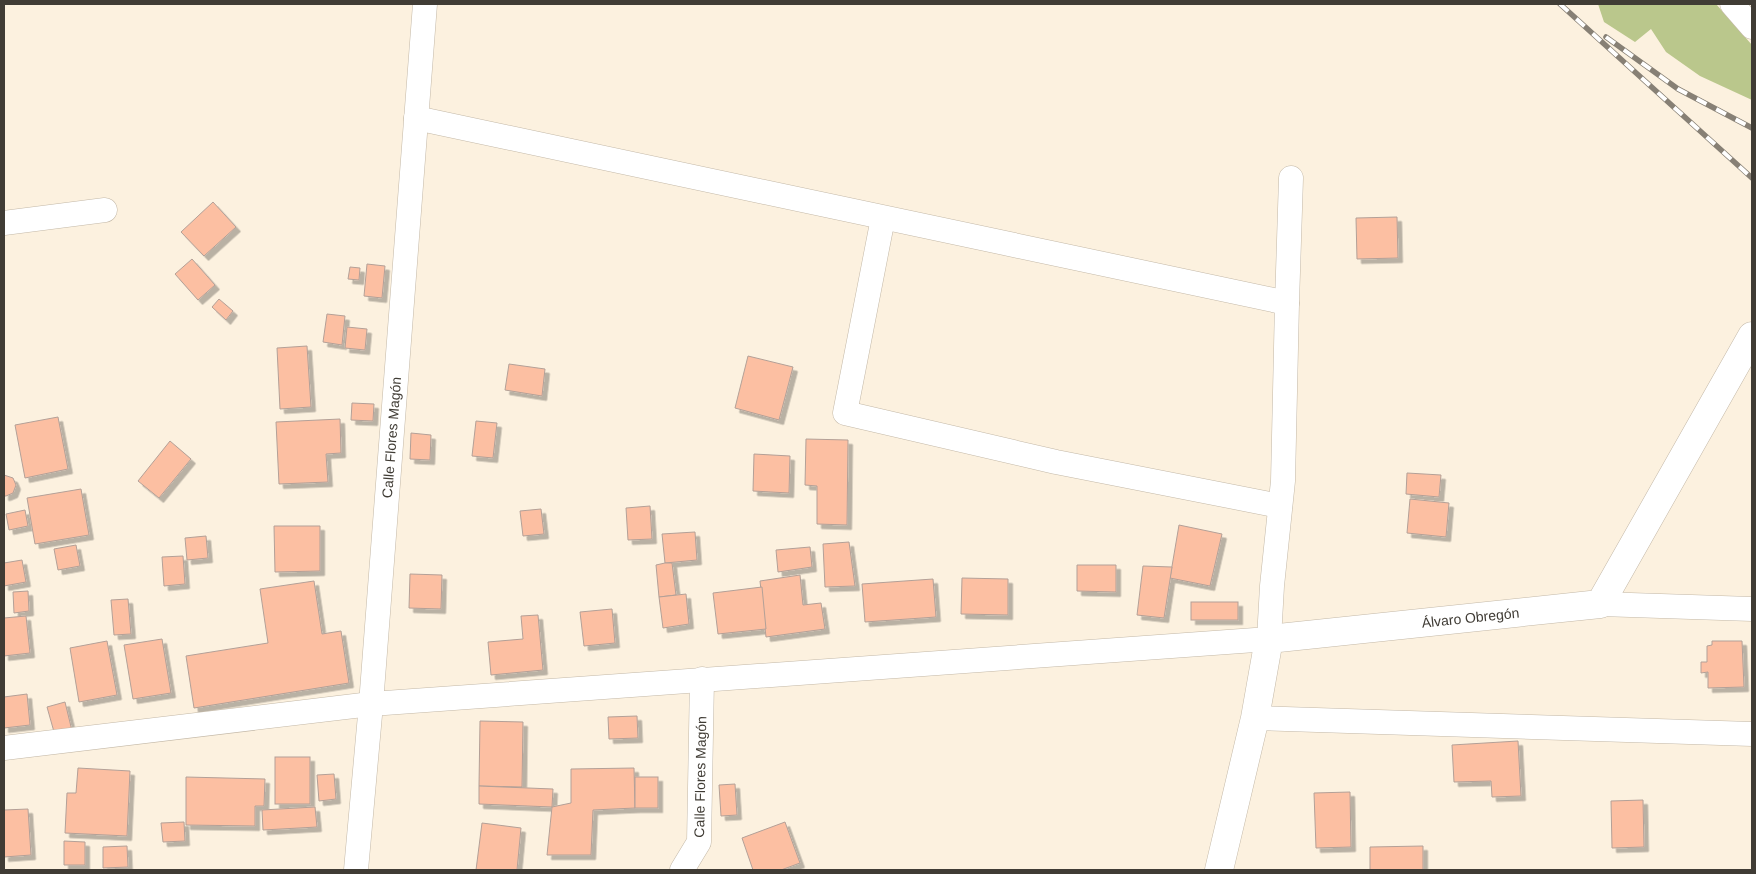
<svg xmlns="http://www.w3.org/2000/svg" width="1756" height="874" font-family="Arial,sans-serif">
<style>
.forest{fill:#bac78c}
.building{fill:#fcbfa2;stroke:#b3a097;filter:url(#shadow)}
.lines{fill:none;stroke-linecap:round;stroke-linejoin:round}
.street-casing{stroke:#c3b8a7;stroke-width:25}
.secondary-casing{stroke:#c3b8a7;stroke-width:29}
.street{stroke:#fff;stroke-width:24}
.secondary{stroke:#fff;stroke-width:28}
.rail-casing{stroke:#878075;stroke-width:5.5}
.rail{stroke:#fff;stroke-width:4;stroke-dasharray:11;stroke-linecap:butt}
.labels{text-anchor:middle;stroke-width:4.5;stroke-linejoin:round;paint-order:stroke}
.street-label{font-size:14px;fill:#403c35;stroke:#fff}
</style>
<defs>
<filter id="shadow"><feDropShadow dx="4.5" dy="4.5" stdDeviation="0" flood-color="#0004"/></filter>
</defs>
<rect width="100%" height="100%" fill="#fcf1df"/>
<!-- forest -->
<path class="forest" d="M1598 4H1716L1752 45V100L1700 76 1666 52 1651 29 1635 42 1604 22Z"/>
<!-- building -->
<g class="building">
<path d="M213 202 236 227 204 256 181 232Z"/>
<path d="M1397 217 1398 258 1357 259 1356 218Z"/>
<path d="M192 259 215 285 198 300 175 274Z"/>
<path d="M367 264 385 266 382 298 364 296Z"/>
<path d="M350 267 360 268 359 280 348 279Z"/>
<path d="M219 299 233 311 226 320 212 307Z"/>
<path d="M327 314 345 316 342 345 323 342Z"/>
<path d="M347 327 367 329 365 350 345 348Z"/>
<path d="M307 346 311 407 280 409 277 348Z"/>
<path d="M748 356 793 367 779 420 735 408Z"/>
<path d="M509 364 545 369 542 396 505 390Z"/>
<path d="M352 403 374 404 373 421 351 420Z"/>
<path d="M58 417 68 469 25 478 15 425Z"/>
<path d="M340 419 341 453 326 454 328 482 279 484 276 422Z"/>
<path d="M476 421 497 423 493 458 472 456Z"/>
<path d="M411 433 431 435 430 460 410 459Z"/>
<path d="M806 439 848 440 847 525 817 524V486L805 485Z"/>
<path d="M170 441 191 459 159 498 138 481Z"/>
<path d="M754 454 790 456 789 493 753 491Z"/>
<path d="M1407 473 1441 475 1439 497 1406 494Z"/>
<path d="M4 475 13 478 16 485 13 493 6 496H4Z"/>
<path d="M81 489 89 535 35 544 27 498Z"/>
<path d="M1410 499 1449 503 1446 537 1407 533Z"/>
<path d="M650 506 652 539 628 540 626 508Z"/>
<path d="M541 509 544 534 523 536 520 511Z"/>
<path d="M25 510 28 526 9 530 6 514Z"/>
<path d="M1179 525 1222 534 1210 586 1170 578Z"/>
<path d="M274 526H320V571L275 572Z"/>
<path d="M695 532 697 560 665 563 662 534Z"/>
<path d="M206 536 208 558 187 560 185 538Z"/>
<path d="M849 542 855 586 825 587 823 544Z"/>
<path d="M76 545 80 566 58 570 54 549Z"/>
<path d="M810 547 812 567 778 572 776 550Z"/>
<path d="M183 556 185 584 164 586 162 557Z"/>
<path d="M22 560 26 582 4 586V563Z"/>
<path d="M665 563H672L676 595 659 597 656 565Z"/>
<path d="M1077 565H1116V592L1077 591Z"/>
<path d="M1143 566 1172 567 1164 618 1137 615Z"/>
<path d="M410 574 442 575 441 609 409 608Z"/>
<path d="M800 575 803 605 821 603 825 629 766 637 760 581Z"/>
<path d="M962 578 1008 579V615L961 614Z"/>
<path d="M933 579 936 617 865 622 862 584Z"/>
<path d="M314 581 322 634 341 631 349 683 194 708 186 656 268 643 260 589Z"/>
<path d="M762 587 766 629 718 634 713 593Z"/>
<path d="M28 591 29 611 14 613 13 592Z"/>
<path d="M686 594 689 624 663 628 659 597Z"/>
<path d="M128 599 131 634 114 635 111 600Z"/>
<rect x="1191" y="602" width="47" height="18"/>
<path d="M612 609 615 643 584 646 580 612Z"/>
<path d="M538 615 543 670 491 675 488 642 523 639 521 616Z"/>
<path d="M26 616 30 653 4 656V618Z"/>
<path d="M162 639 171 693 133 699 124 645Z"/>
<path d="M107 641 117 695 79 702 70 648Z"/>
<path d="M1712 641H1742L1744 687 1708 688V672L1701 673V662H1707V646L1712 645Z"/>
<path d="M27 694 30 725 4 728V697Z"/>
<path d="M65 702 73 735 56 739 47 707Z"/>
<path d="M637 716 638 738 609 739 608 717Z"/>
<path d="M480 721 523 722 522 787 479 786Z"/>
<path d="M1518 741 1521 796 1492 797 1491 781 1454 782 1452 745Z"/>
<rect x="275" y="757" width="35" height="47"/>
<path d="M78 768 130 771 127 836 65 833 67 793H76Z"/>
<path d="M634 768 635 808 593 810 591 855H547L552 807 571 803V769Z"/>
<path d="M334 774 336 799 319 801 317 775Z"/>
<path d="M186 777 265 779 264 806H255V826L186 825Z"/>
<rect x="635" y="777" width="23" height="31"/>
<path d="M735 784 737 815 721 816 719 785Z"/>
<path d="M479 786 553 789 552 807 479 804Z"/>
<path d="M1350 792 1351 847 1316 848 1314 793Z"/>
<path d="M1643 800 1644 847 1612 848 1611 801Z"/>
<path d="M315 807 317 827 263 830 262 810Z"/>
<path d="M28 809 31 855 4 857V810Z"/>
<path d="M184 822 185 841 163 842 161 823Z"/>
<path d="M785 822 800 863 781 870H753L742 838Z"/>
<path d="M482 823 521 828 517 870H476Z"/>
<path d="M64 841 85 842V865H64Z"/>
<path d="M127 846 128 867 103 868V847Z"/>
<path d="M1423 846V870H1370V847Z"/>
</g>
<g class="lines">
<defs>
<g id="street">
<path d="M1732 4 1752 27"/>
<path d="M883 218 845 413 1056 462 1280 506"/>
<path d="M4 223 105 210"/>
<path d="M1287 303 1291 178"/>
<path d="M1600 604 1752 609"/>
<path d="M1255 718 1752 734"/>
<path d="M4 748 371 704 1269 639 1272 586 1283 481 1287 303 416 118"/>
<path id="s1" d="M356 870 371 704 425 4"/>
<path id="s2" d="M682 870 699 842 702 679"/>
</g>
<g id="secondary">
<path id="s3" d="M1219 870 1255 718 1269 639 1600 604 1752 336"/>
</g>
</defs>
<!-- street casing -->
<use href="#street" class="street-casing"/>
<!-- secondary casing -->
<use href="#secondary" class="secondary-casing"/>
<!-- street -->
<use href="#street" class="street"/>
<!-- secondary -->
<use href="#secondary" class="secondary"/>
<defs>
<g id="rail">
<path d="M1560 4 1752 178"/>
<path d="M1606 37 1678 89 1752 128"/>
</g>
</defs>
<!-- rail casing -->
<use href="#rail" class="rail-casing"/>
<!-- rail -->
<use href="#rail" class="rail"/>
</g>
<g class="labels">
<!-- street labels -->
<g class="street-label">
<text dy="5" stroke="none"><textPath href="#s1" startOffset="434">Calle Flores Magón</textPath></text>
<text dy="5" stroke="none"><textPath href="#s3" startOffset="439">Álvaro Obregón</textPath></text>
<text dy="5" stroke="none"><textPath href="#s2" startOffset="98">Calle Flores Magón</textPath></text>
</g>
</g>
<!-- border -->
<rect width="1756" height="874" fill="none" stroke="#403c35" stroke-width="10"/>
</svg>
